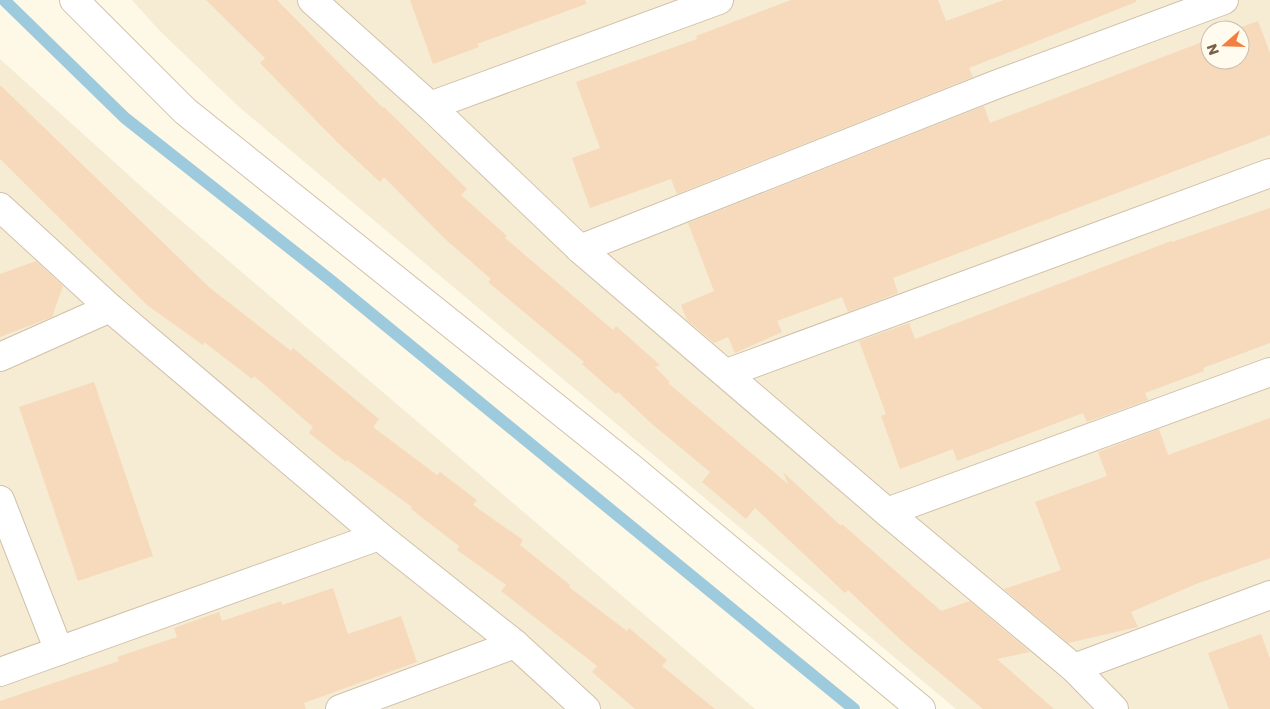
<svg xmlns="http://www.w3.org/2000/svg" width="1270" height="709" font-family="Poppins,sans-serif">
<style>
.residential{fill:#f6ebd3;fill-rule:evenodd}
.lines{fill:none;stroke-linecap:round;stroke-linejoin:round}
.stream{stroke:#9dcadc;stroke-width:12}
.building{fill:#f6dabb}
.minor-casing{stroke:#d1c1aa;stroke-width:30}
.minor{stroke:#fff;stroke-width:28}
</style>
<rect width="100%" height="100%" fill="#fef8e6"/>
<!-- residential -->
<g class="residential">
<path d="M132 0H1270V709H956L239 107 159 30ZM1210 30H1240V60H1210Z"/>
<path d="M0 59 144 189 755 709H0Z"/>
</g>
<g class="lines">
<!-- stream -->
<path class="stream" d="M4 0 125 118 329 279 854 709"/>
</g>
<!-- building -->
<g class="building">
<path d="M206 0H277L383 108 384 107 467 189 461 195 507 236 505 238 613 330 616 326 660 365 655 367 670 382 668 383 788 484 783 472 841 526 842 524 941 611 970 601 1030 652 997 659 1054 709H983L903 642 848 590 845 593 755 508 746 519 702 482 710 472 652 424 618 392 616 394 582 364 584 362 488 282 491 279 444 238 384 177 380 182 337 142 260 63 265 58Z"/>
<path d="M410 0H585L586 4 477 44 479 47 433 64Z"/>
<path d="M791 0H938L946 21 1004 0H1136V2L969 68 973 77 677 194 671 179 590 208 572 158 600 148 576 82 697 39 696 36Z"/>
<path d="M1258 21 1270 53V135L893 278 898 293 848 312 842 297 777 321 782 332 735 353 728 337 714 343 687 320 681 305 714 291 688 223 984 106 990 123 1210 39V60H1240V30H1234Z"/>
<path d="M0 85 210 288 291 351 293 348 379 419 373 427 437 475 440 472 477 500 473 505 523 540 520 545 570 585 569 587 627 631 629 628 667 660 662 666 715 709H635L592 672 597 666 501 591 506 585 457 550 459 546 411 509 412 507 347 460 346 462 309 433 313 427 254 376 252 379 204 342 203 345 147 305 0 159Z"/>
<path d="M1270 208V343L1203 368 1204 371 1145 393 1148 400 1087 422 1083 413 957 461 953 449 900 469 881 416 886 414 859 341 909 323 915 339 1171 241 1172 242Z"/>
<path d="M36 261 63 286 52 317 0 337V274Z"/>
<path d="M94 382 153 556 78 581 19 407Z"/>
<path d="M1270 418V558L1196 584 1131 612 1138 627 1068 643 1004 589 1061 570 1035 502 1107 476 1098 452 1159 429 1168 455Z"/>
<path d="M333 588 348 634 401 616 417 662 304 703 306 709H0V701L119 661 117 657 177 637 174 628 219 612 222 621 281 601 282 605Z"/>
<path d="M1261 634 1270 659V709H1229L1208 653Z"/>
</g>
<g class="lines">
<defs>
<g id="minor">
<path d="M74 0 185 111 630 467 921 709"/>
<path d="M312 0 430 106 580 249 887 512 1074 668 1114 709"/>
<path d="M430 106 719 0"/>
<path d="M0 207 110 308 379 536 515 644 586 709"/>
<path d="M580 249 995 85 1224 0"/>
<path d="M0 357 110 308"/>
<path d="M727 373 1270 173"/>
<path d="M0 500 59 651"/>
<path d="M887 512 1270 372"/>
<path d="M1074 668 1270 595"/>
<path d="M0 672 379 536"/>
<path d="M340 709 515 644"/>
</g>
</defs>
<!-- minor casing -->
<use href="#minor" class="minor-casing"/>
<!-- minor -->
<use href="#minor" class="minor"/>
</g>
<!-- north arrow -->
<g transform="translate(1225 45) rotate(250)"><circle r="24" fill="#fffbee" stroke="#cabdac"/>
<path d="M0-4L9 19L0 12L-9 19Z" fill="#f18041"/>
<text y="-8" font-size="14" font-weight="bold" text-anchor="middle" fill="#7a6048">N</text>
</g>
</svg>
